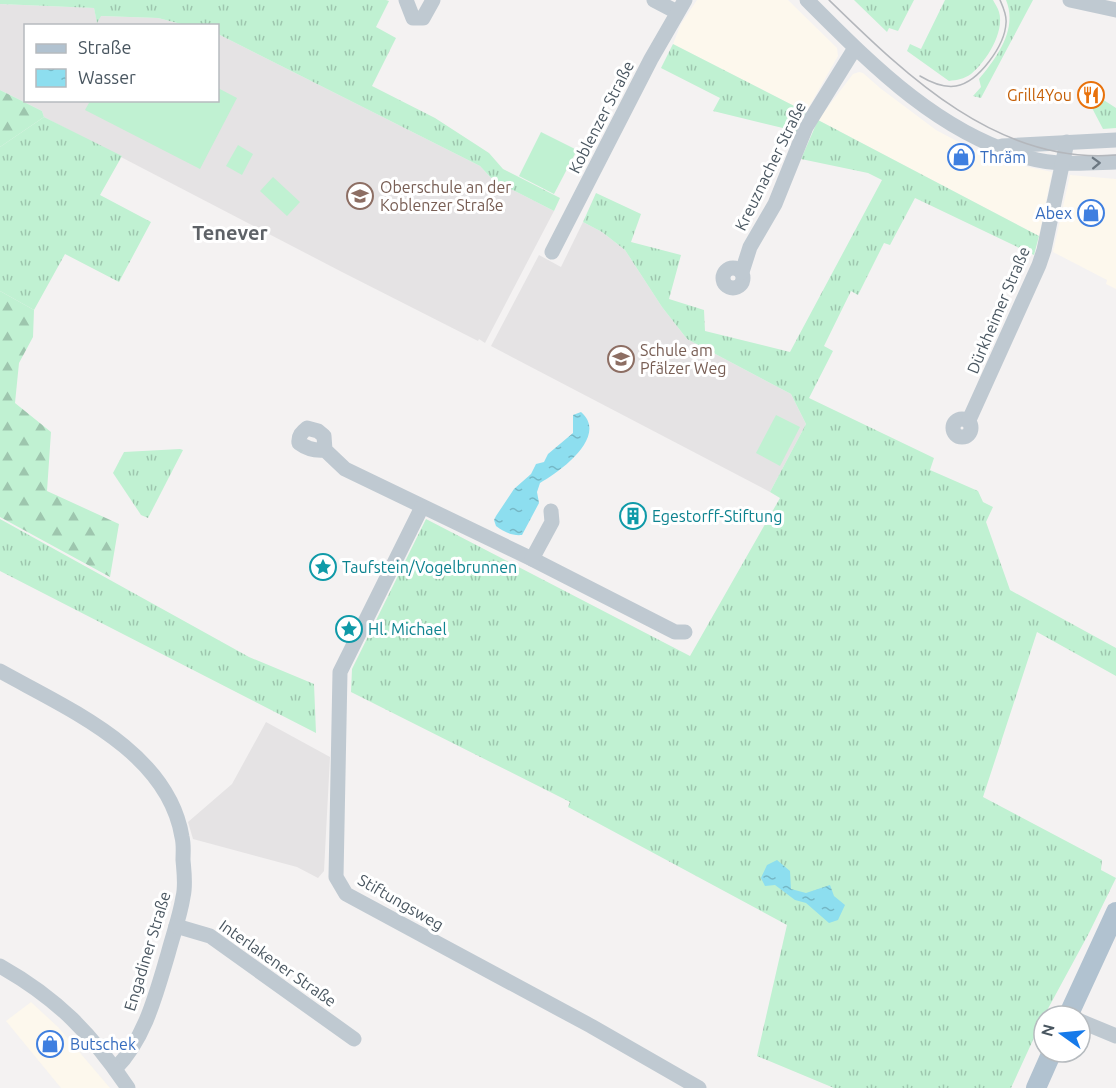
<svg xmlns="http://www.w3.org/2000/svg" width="1116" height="1088" font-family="Ubuntu,sans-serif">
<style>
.commercial{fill:#fdf8ed}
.education{fill:#e5e3e4}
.grass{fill:url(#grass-tufts)}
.forest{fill:url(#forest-firs)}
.pitch{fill:#c0f1d2}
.water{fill:url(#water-ripples)}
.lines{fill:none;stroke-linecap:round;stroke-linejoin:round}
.minor{stroke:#bfc9d1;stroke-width:15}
.major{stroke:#b1c2d0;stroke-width:20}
.tram{stroke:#b4b7bc;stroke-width:1.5}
.oneway{stroke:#6c7882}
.labels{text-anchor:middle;stroke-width:6;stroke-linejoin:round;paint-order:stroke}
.food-label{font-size:16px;fill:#c56008;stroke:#fff;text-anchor:end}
.street-label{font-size:16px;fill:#495660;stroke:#fff}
.shop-label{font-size:16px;fill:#366cbe;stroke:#fff;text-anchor:start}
.education-label{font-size:16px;fill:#785e54;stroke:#fff;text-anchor:start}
.culture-label{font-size:16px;fill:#0d838f;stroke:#fff;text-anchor:start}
.quarter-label{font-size:20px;font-weight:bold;fill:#5e6267;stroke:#fff}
</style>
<defs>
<pattern id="grass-tufts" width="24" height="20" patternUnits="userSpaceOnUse" patternTransform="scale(1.5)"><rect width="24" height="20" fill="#c0f1d2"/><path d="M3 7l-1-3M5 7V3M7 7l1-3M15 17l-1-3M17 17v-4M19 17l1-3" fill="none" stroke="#9ec6ae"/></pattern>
<pattern id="forest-firs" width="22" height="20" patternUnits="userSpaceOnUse" patternTransform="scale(1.5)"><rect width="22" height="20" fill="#c0f1d2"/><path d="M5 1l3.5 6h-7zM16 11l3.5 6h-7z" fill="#9ec6ae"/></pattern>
<pattern id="water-ripples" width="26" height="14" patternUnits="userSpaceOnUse" patternTransform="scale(1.5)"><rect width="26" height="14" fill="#8ddeef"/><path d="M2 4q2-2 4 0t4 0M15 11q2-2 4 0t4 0" fill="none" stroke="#75b7c5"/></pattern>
</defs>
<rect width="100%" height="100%" fill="#f4f2f2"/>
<!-- commercial -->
<g class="commercial">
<path d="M697 0H788L837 48 838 56 806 112 673 44 681 24Z"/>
<path d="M859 72 863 73 880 88 936 130 968 147 997 160 1052 172 1039 236 818 120 853 74Z"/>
<path d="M1070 175 1116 179V289L1106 284 1107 280 1053 252Z"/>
<path d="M31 1002 58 1027 110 1088H61L6 1021Z"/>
</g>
<!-- education -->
<g class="education">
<path d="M0 4 94 8 97 22 100 16 158 18 185 25 26 26V100H218V34L480 166 493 180 554 211 485 343 479 339 478 341 342 272 44 117 42 111 0 90Z"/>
<path d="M583 222 602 232 625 250 662 307 687 339 791 394 806 424 770 492 491 346 539 255 561 267Z"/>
<path d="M266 722 330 757 324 871 318 878 297 867 193 839 188 822 232 784Z"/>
</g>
<!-- grass -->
<g class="grass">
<path d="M0 0H386L389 1 376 27 396 38 372 86 435 118 489 153 503 169 560 198 554 211 493 180 480 166 218 34V26L185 25 158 18 101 16 97 23 94 8 0 4Z"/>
<path d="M854 0H914L898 31 889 28 887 32Z"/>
<path d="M945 0H993C995 4 998 8 999 12 1005 32 986 62 971 74 964 79 957 80 949 81L907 51 910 44 921 49Z"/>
<path d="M1006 0H1033L981 98 973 96 981 87 979 79C997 57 1018 29 1006 0Z"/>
<path d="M673 44 806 112 796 133 787 129 713 111 720 98 661 68Z"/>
<path d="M1096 95 1116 108V128L1103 129 1091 106Z"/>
<path d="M44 117 122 156 100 195 151 222 119 282 65 254 34 310 0 291V147Z"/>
<path d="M818 120 1039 236 1034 255 915 198 890 245 884 243 858 295 851 291 824 346 833 351 809 398 934 458 930 470 978 491 983 502 993 507 986 522 1010 590 1116 648V676L1037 632 983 797 1102 860 1101 870 1116 878 1089 933 1044 1016 1011 1088H834L757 1056 787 925 568 807 570 802 351 692 352 669 426 519 690 656 780 498 770 492 806 424 791 394 687 339 662 307 625 250 602 232 583 222 596 193 641 214 631 242 681 255 669 299 704 310 705 331 790 352 882 180 868 173 801 159Z"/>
<path d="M180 449 183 450 148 518 141 515 113 473 124 452Z"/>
<path d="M0 519 249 657 314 684 316 733 0 571Z"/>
</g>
<!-- forest -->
<g class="forest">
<path d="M0 90 42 111 44 117 0 147Z"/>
<path d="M0 291 34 310 33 337 19 363 15 403 51 432 47 491 119 524 110 577 0 517Z"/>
</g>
<!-- pitch -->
<g class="pitch">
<path d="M218 88 237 98 200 169 85 110 90 101 218 100Z"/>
<path d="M541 132 577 150 554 194 519 176Z"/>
<path d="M238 145 253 154 242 175 226 166Z"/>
<path d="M273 177 300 202 287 216 260 191Z"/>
<path d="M776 415 800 427 780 466 756 453Z"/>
</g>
<!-- water -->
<g class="water">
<path d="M581 412C609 436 560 472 540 483L537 492 539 503 522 535C512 536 504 532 496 526L494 520 496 516 514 489 531 474 536 464 544 462 548 454 573 433V415Z"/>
<path d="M777 860 790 871 791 889 806 893 830 885 834 896 845 905 838 920 829 923 806 903 795 900 775 885 765 886 761 878 767 865Z"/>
</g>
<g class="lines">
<!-- minor -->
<g class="minor">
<path d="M406 0 413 18H423L433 0"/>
<path d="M654 0 677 12"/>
<path d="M807 0C871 64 939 134 1029 158 1058 166 1087 163 1116 162"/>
<path d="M1070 0 1116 10"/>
<path d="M1002 146 1116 140"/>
<path d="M552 252 651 59 685 0"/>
<circle cx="733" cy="278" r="10"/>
<path d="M742 272 750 247 775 204 806 127 855 48"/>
<circle cx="962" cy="428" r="9"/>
<path d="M969 420 1039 265 1044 250 1067 142"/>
<path d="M325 450C315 451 307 449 299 443 298 436 302 432 307 428L318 431 324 436 325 450 345 469 532 559 675 632H685"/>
<path d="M422 507 340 672 336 877 346 894 591 1026 699 1088"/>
<path d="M532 559 552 522 551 511"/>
<path d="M0 671C68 709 168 751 182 837 184 845 183 853 183 860 184 872 186 885 183 897 180 916 173 935 168 954 156 994 145 1039 115 1069"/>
<path d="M176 926 210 936 354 1039"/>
<path d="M0 966C57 998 92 1034 128 1088"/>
<path d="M1080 1021 1116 1036"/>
</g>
<!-- major -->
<g class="major">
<path d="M1068 1016 1116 912"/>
<path d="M1036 1088 1052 1052"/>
</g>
<!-- tram -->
<g class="tram">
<path d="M829 0C907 76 998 165 1116 155"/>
<path d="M920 76C930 82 943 88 956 86 979 82 1005 45 1006 23 1007 15 1003 7 1000 0"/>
</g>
</g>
<!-- one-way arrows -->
<defs><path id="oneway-chevron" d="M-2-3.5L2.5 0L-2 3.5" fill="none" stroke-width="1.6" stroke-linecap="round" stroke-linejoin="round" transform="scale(1.5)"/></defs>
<use class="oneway" href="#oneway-chevron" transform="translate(1096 163) rotate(-2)"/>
<!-- icons -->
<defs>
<symbol id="restaurant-ring" viewBox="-11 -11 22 22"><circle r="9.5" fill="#fff" stroke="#e8710a" stroke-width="1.5"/><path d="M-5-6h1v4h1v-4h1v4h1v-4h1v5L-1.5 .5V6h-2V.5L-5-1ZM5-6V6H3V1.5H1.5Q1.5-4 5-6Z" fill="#e8710a"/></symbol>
<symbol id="shop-ring" viewBox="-11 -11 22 22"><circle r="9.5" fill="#fff" stroke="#3f7fe0" stroke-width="1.5"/><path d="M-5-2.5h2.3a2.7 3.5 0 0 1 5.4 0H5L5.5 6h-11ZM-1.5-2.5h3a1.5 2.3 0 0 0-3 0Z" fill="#3f7fe0"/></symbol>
<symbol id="school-ring" viewBox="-11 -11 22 22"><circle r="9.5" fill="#fff" stroke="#8d6e63" stroke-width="1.5"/><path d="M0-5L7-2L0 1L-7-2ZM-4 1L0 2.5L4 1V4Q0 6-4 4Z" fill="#8d6e63"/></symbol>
<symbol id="building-ring" viewBox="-11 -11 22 22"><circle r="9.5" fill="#fff" stroke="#0f9aa8" stroke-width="1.5"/><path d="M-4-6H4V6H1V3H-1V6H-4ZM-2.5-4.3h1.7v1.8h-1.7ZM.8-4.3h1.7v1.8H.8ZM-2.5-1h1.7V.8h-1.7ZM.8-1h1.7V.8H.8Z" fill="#0f9aa8"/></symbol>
<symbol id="sight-ring" viewBox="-11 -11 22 22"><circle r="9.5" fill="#fff" stroke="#0f9aa8" stroke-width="1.5"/><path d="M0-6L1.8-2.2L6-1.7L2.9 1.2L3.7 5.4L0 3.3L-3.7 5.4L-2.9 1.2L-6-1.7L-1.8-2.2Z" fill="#0f9aa8"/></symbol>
</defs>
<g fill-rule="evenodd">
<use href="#restaurant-ring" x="1076" y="80" width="30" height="30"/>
<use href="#shop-ring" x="946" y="142" width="30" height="30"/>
<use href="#school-ring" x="345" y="181" width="30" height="30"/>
<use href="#shop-ring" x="1076" y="198" width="30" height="30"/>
<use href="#school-ring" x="606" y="344" width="30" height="30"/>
<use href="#building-ring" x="618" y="501" width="30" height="30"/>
<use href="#sight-ring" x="308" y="552" width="30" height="30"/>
<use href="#sight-ring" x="334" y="614" width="30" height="30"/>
<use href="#shop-ring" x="35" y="1029" width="30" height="30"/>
</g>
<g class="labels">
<!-- food labels -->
<g class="food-label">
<text x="1072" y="101">Grill4You</text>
</g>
<!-- street labels -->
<g class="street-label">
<text transform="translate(601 117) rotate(-63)" y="6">Koblenzer Straße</text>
<text transform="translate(770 166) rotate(-64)" y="6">Kreuznacher Straße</text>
<text transform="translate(998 310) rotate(-67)" y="6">Dürkheimer Straße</text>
<text transform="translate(401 902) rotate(30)" y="6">Stiftungsweg</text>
<text transform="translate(147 951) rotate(-73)" y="6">Engadiner Straße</text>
<text transform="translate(278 963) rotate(35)" y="6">Interlakener Straße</text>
</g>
<!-- shop labels -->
<g class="shop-label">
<text x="980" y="163">Thräm</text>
<text x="1072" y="219" text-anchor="end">Abex</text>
<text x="70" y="1050">Butschek</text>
</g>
<!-- education labels -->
<g class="education-label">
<text x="380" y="193">Oberschule an der<tspan x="380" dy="18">Koblenzer Straße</tspan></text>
<text x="640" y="356">Schule am<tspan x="640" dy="18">Pfälzer Weg</tspan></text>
</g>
<!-- culture labels -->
<g class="culture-label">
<text x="652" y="522">Egestorff-Stiftung</text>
<text x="342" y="573">Taufstein/Vogelbrunnen</text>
<text x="368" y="635">Hl. Michael</text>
</g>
<!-- quarter labels -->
<g class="quarter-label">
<text x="230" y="240">Tenever</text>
</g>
</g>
<!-- legend -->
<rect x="24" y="24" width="195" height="78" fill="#ffffff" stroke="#b6bbbf" stroke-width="1.5"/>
<rect x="36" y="44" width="30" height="9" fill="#b1c2d0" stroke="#b6bbbf" stroke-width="1.5"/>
<text x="78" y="54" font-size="18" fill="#495660">Straße</text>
<rect x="36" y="69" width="30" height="18" fill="url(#water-ripples)" stroke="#b6bbbf" stroke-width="1.5"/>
<text x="78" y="84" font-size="18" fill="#495660">Wasser</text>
<!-- north arrow -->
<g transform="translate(1062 1034) rotate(285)"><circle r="28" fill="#ffffff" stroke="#b6bbbf" stroke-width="1.5"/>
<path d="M0-4.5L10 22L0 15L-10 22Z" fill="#167aea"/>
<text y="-9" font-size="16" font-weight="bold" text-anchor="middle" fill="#495660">N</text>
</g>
</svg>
